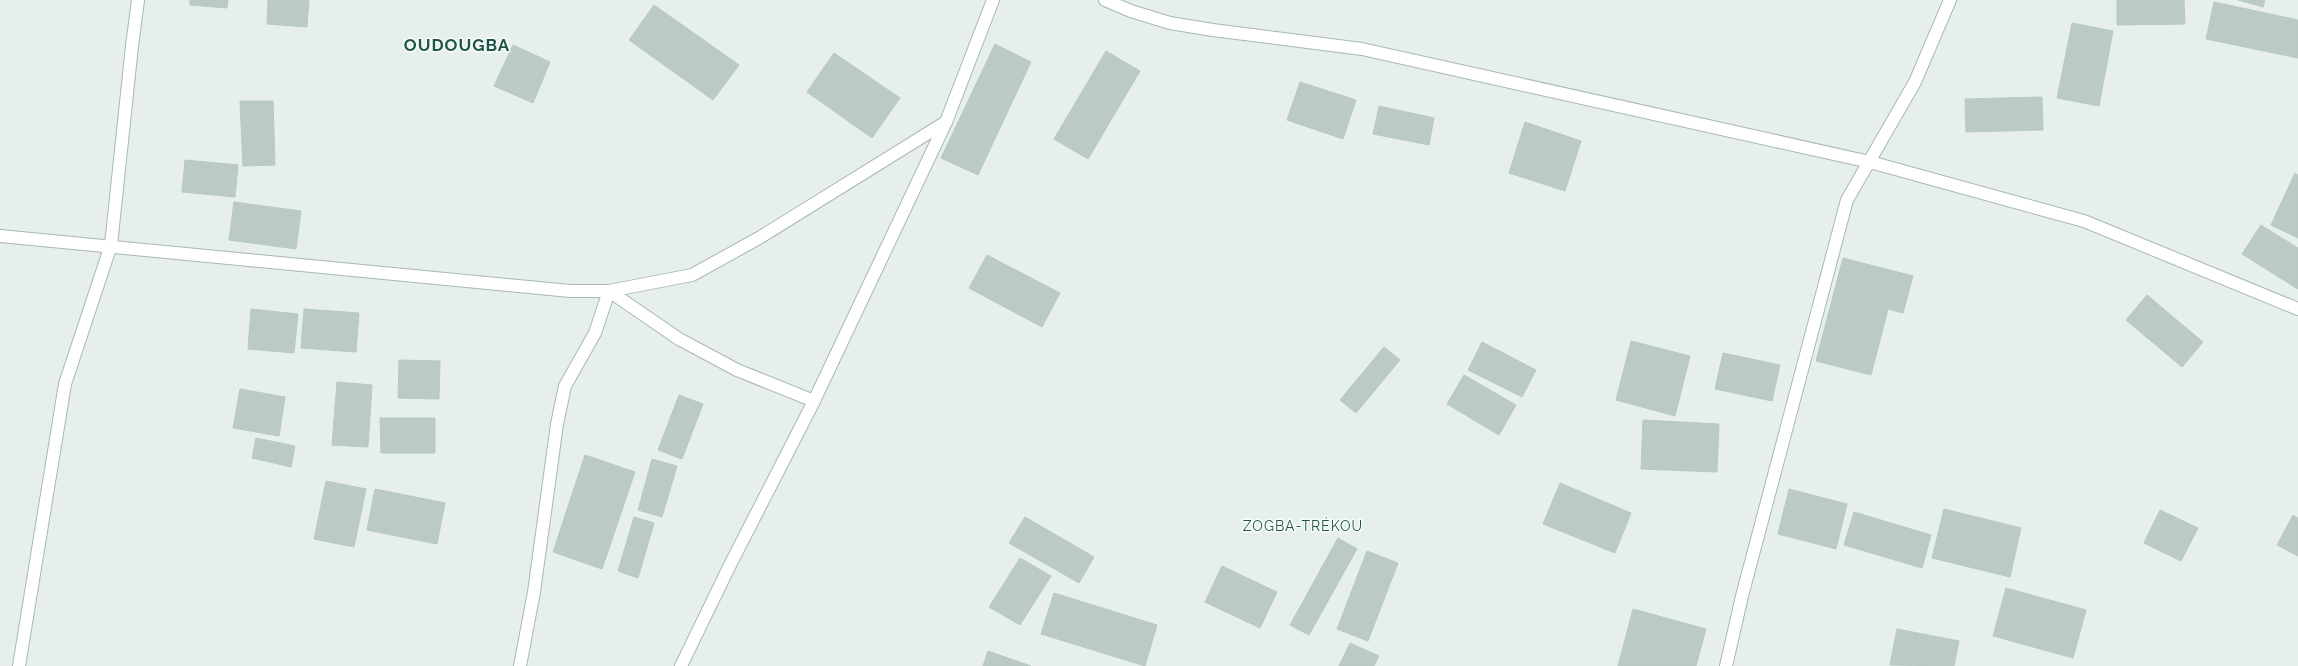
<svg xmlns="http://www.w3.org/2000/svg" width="2298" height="666" font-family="Raleway,sans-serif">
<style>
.building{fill:#bbcac4;stroke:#b8c9c2}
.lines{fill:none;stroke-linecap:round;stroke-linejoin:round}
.minor-casing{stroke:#a8b8b2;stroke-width:14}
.minor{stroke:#fff;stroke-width:12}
.labels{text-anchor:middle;stroke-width:3;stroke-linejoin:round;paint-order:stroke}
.neighbourhood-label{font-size:14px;letter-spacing:1px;fill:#1f5548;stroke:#f7fbf9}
.district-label{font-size:17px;font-weight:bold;letter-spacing:1px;fill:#1f5548;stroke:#f7fbf9}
</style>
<rect width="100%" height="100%" fill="#e6efeb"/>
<!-- building -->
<g class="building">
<path d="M190 0H228L227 8 190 5Z"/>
<path d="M268 0H309L307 27 267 24Z"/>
<path d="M2117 0H2184L2185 24 2117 25Z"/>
<path d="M2238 0H2265L2263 7Z"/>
<path d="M2214 2 2298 20V58L2206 39Z"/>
<path d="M654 5 739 65 713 100 629 40Z"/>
<path d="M2072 23 2113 31 2099 106 2057 98Z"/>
<path d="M995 44 1031 62 978 175 941 158Z"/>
<path d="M513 45 550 62 533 103 494 86Z"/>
<path d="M1106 51 1140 71 1088 159 1054 139Z"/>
<path d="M834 53 900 98 872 138 807 92Z"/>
<path d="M1300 82 1356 100 1343 139 1287 120Z"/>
<path d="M2042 97 2043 130 1966 132 1965 99Z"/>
<path d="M240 101H273L275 165 243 166Z"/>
<path d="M1379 106 1434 118 1429 145 1373 134Z"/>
<path d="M1525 122 1581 141 1565 191 1509 173Z"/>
<path d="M185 160 238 165 235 197 182 192Z"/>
<path d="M2295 173 2298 175V238L2271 225Z"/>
<path d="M234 202 301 211 296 249 229 240Z"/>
<path d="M2261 225 2298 248V289L2242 254Z"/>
<path d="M987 255 1060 293 1042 327 969 288Z"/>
<path d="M1843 258 1913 276 1903 313 1888 309 1871 375 1816 361Z"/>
<path d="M2147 295 2203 342 2182 367 2126 320Z"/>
<path d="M251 309 298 314 294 353 248 349Z"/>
<path d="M304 309 359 313 356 352 301 348Z"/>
<path d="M1631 341 1690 356 1675 416 1616 400Z"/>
<path d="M1482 342 1536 370 1522 397 1468 370Z"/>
<path d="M1384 347 1400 360 1356 413 1340 400Z"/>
<path d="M1723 353 1780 365 1772 401 1715 389Z"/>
<path d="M399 360 440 361 439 399 398 398Z"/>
<path d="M1464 375 1516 405 1499 435 1447 404Z"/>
<path d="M337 382 372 385 368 447 332 445Z"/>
<path d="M240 389 285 397 279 436 233 428Z"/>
<path d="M679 395 703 404 682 459 658 450Z"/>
<path d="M380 418H435V453H381Z"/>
<path d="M1643 420 1719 424 1717 472 1641 469Z"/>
<path d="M256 438 295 446 291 467 252 458Z"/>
<path d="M585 455 635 472 602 569 553 552Z"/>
<path d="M652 459 677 466 662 517 638 510Z"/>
<path d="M326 481 366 489 354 547 314 539Z"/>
<path d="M1560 483 1631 513 1615 553 1543 524Z"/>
<path d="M375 489 445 503 437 544 367 530Z"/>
<path d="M1789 489 1847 504 1836 549 1778 534Z"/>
<path d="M1944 509 2021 528 2010 577 1932 558Z"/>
<path d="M2160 510 2198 528 2181 561 2144 543Z"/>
<path d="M1854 512 1931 535 1922 568 1844 545Z"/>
<path d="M2293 515 2298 518V556L2277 545Z"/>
<path d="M634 517 654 523 638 578 618 571Z"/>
<path d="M1025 517 1094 557 1079 583 1009 543Z"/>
<path d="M1338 538 1357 549 1309 635 1290 625Z"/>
<path d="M1367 551 1398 563 1368 641 1337 629Z"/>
<path d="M1020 558 1051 576 1020 625 989 607Z"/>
<path d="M1222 566 1277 592 1260 628 1205 602Z"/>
<path d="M2006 588 2086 610 2073 658 1993 636Z"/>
<path d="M1054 593 1157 625 1145 666 1041 634Z"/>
<path d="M1633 609 1706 629 1696 666H1618Z"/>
<path d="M1897 629 1959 641 1954 666 1890 665Z"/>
<path d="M1350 643 1379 656 1374 666H1339Z"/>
<path d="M988 651 1031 666H983Z"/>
</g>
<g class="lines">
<defs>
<g id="minor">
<path d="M1105 0 1131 11 1170 23 1213 30 1362 49 1870 162 2084 221 2298 309"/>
<path d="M0 236 570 291H609L692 275 759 238 946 122"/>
<path d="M19 666 65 384 111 245 132 46 138 0"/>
<path d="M520 666 534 592 557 424 565 386 595 333 609 291 679 339 737 370 814 401"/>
<path d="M681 666 729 567 814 401 946 122 993 0"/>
<path d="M1726 666 1742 596 1847 200 1915 82 1950 0"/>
</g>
</defs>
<!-- minor casing -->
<use href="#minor" class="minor-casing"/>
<!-- minor -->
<use href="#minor" class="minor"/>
</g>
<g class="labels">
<!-- neighbourhood labels -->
<g class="neighbourhood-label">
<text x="1303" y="531">ZOGBA-TRÉKOU</text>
</g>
<!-- district labels -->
<g class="district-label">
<text x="457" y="51">OUDOUGBA</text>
</g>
</g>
</svg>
